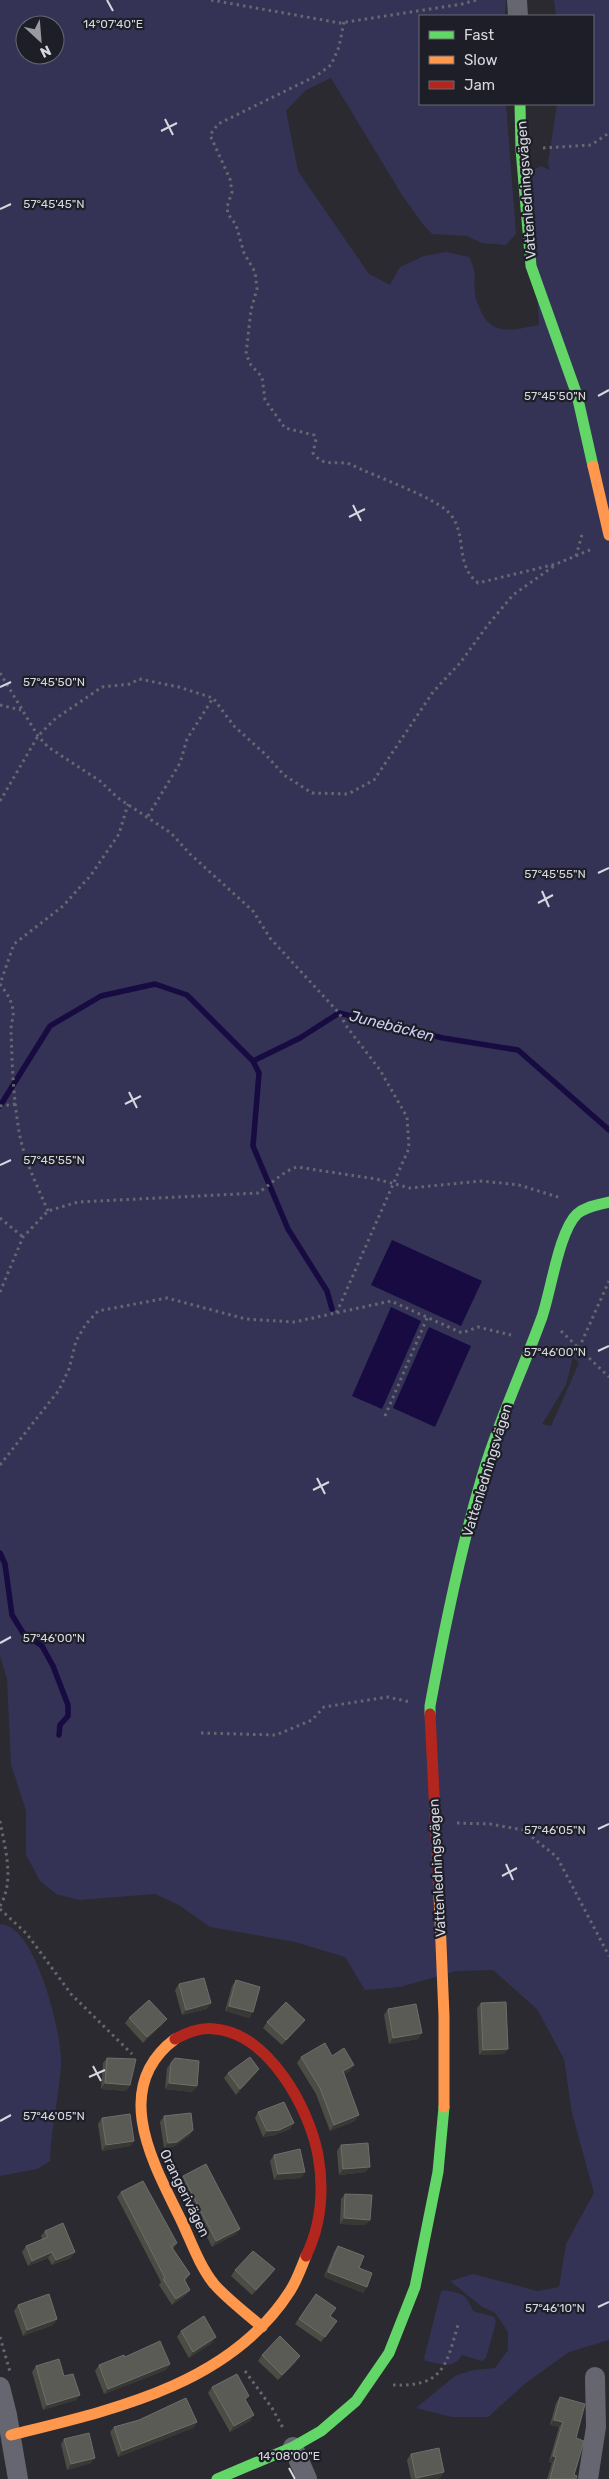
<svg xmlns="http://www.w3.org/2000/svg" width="609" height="2479" font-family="Rubik,sans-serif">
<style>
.green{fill:#343356;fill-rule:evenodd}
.water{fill:#170b41}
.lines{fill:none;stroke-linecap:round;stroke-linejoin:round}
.stream{stroke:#170b41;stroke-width:5.5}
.path{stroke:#67676f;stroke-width:3;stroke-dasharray:2.5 4;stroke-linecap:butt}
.street{stroke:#666670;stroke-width:20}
.fast{stroke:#63d668;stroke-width:11}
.slow{stroke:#ff974d;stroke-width:11}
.jam{stroke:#b3261e;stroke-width:11}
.wall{fill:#4c4c44}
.shaded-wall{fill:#383835}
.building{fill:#5a5b54;stroke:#6e6e6a}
.ticks{fill:none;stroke:#d7d8df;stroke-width:2}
.labels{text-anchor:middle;stroke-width:4.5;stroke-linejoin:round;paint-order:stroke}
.street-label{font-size:14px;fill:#d7d8df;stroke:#1e1e28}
.water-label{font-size:15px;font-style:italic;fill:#cdcff5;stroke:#1e1e28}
.ticks-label{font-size:12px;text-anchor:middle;fill:#d7d8df;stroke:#1e1e28;stroke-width:4.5;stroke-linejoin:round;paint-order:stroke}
</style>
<rect width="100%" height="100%" fill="#2a2a30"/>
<!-- green -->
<g class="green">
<path d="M0 0H506L505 16H420V104H506L516 234 506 245 482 243 467 236 432 234 422 223 402 195 331 78 306 90 286 111 298 171 369 274 390 285 400 267 424 256 446 252 469 257C478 274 473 277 475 294 475 299 478 304 480 309 491 337 513 330 539 325L530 172 541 166 550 170 548 163 557 104H593V16H556L554 0H609V2340L569 2352 526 2383 488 2417H452L416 2408 455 2376 473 2370 495 2368 508 2350V2332L495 2313 481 2306 450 2281 473 2274 537 2291 559 2287 566 2244 594 2193 572 2113 564 2059 537 2009 493 1970 456 1971 400 1987 365 1990 345 1957 295 1942 210 1927 179 1905 155 1894 79 1900 56 1894 40 1881 26 1855V1811L11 1764 7 1679 0 1656ZM25 25H55V55H25ZM573 1357 579 1363 551 1426 542 1424 566 1385Z"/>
<path d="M0 1924C36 1924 63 2037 61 2065 59 2097 51 2128 50 2161L37 2169 0 2176Z"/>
<path d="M444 2290C463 2294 466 2293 473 2311L494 2317 496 2322 486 2358 482 2361 462 2355C453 2370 441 2364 426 2361L424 2358 441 2292Z"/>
</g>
<!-- water -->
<g class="water">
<path d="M392 1240 482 1281 461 1326 371 1285Z"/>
<path d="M391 1307 421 1321 382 1409 352 1396Z"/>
<path d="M429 1327 471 1346 435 1427 393 1408Z"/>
</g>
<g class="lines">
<!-- stream -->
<g class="stream">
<path d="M253 1061 259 1073 253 1146 288 1229 327 1291 332 1309"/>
<path d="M0 1106 50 1026 101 996 155 984 187 995 253 1061 300 1038 339 1013 443 1038 518 1050 609 1130"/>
<path d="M0 1553 5 1564 12 1615 23 1633 42 1646 53 1666 68 1705V1716L60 1725 59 1735"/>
</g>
<!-- path -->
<g class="path">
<path d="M211 0 340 23 462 4 476 0"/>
<path d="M344 22 339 47 331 65 316 76 218 124 210 135 230 179 232 192 227 207 228 214 236 225 244 253 255 272 257 289 251 310 246 354 251 365 262 377 265 400 285 428 314 435 316 439 313 453C324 468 335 460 350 464 373 476 438 498 450 514 468 535 454 564 478 583L556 564 592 549"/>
<path d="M543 148 591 145 609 133"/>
<path d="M576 556 583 531"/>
<path d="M0 673 38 736 48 747 100 781 118 798 171 833 190 854 253 911 270 938 339 1013 347 1027 380 1070 407 1117 409 1148 336 1314"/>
<path d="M0 705 21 710"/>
<path d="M0 801 38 736 55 719 102 687 130 684 139 679 179 687 213 698 234 726 266 755 284 775 312 793 348 794 374 780 433 692 460 663 487 626 513 595 554 566"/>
<path d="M148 816 180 763 187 739 213 698"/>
<path d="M0 1106 16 1104"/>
<path d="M48 1211C36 1183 22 1156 18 1125 13 1093 12 1061 11 1030 11 1023 14 1017 13 1011 12 1000 6 992 0 984L14 944 63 906 91 875 119 834 128 804"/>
<path d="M0 1218 23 1237"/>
<path d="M0 1292 23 1237 48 1211 78 1202 258 1193C270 1185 283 1171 297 1167L376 1179 410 1188 482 1181 519 1185 561 1198"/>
<path d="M561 1331 609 1377"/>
<path d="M579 1348 609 1281"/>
<path d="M385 1416 427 1318"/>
<path d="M0 1465 59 1390 69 1369 76 1341 86 1324 98 1311 167 1298 246 1319 294 1322 391 1301 462 1333 478 1327 511 1335"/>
<path d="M201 1733 276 1735 312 1720 324 1707 388 1697 410 1702"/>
<path d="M0 1821C5 1849 15 1880 0 1906"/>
<path d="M457 1823 490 1824 523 1830 557 1857 609 1956"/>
<path d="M0 1909 27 1934 71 1994 132 2054"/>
<path d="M0 2337 10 2372"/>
<path d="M245 2371 272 2408 283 2428"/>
<path d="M393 2385C443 2387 446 2366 458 2325"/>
</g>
<!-- street -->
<g class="street">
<path d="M517 0 518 16"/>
<path d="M0 2387 7 2415 18 2479"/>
<path d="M293 2447 307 2479"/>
<path d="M588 2479 596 2427 595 2377"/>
</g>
<!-- fast -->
<g class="fast">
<path d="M520 104 521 149 531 266 577 395 593 466"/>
<path d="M430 1714V1706C444 1630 459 1555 481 1480 497 1424 522 1372 542 1317 551 1291 559 1231 577 1214 586 1206 598 1205 609 1202"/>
<path d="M217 2479 293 2447 321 2431 356 2401 389 2353 415 2287 438 2172 444 2107"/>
</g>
<!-- slow -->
<g class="slow">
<path d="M593 466 609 535"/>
<path d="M439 1895 444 2016V2107"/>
<path d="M175 2039C110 2088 153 2163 181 2220 191 2241 199 2265 214 2284 228 2300 246 2313 262 2327"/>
<path d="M11 2435C112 2410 230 2385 290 2291 297 2280 301 2268 306 2256"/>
</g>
<!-- jam -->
<g class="jam">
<path d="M430 1714 439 1895"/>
<path d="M175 2039C188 2032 201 2027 215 2029 269 2034 309 2108 318 2155 324 2189 321 2225 306 2256"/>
</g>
</g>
<!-- wall -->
<g class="wall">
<path d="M236 1980 253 2012 249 2018 225 2011 232 1986Z"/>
<path d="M179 1984 207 2009 182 2015 175 1990Z"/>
<path d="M481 2003 508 2049 504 2054 479 2055 477 2008Z"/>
<path d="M388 2009 418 2039 389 2044 384 2015Z"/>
<path d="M129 2018 163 2024 143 2043 125 2023Z"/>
<path d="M305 2020 301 2025 282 2045 263 2028 267 2022Z"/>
<path d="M332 2056 350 2071 344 2074 355 2121 330 2131 316 2094 297 2063 301 2057Z"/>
<path d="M107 2058 130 2085 126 2091 101 2089 103 2063Z"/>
<path d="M175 2058 193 2092 165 2089 167 2068Z"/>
<path d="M259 2069 255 2074 236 2095 224 2078 228 2073Z"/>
<path d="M258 2112 290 2129 275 2135 263 2137 255 2118Z"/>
<path d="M164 2116 193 2130 189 2136 173 2147 164 2148 160 2122Z"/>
<path d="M102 2118 134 2141 130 2146 102 2151 98 2124Z"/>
<path d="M341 2145 366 2172 339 2175 337 2151Z"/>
<path d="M274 2155 305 2172 301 2178 274 2180 270 2161Z"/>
<path d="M183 2176 240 2229 236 2234 212 2247 179 2182Z"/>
<path d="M121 2192 177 2243 173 2249 190 2274 185 2281 190 2290 186 2295 172 2305 159 2285 161 2282 117 2197Z"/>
<path d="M345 2194 366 2225 340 2224 341 2199Z"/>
<path d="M45 2231 71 2258 52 2265 48 2258 28 2266 22 2252 26 2246 42 2239 41 2236Z"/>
<path d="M338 2246 359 2268 367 2287 363 2293 324 2277 334 2252Z"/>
<path d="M235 2270 271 2275 252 2295 231 2276Z"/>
<path d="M316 2294 330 2316 337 2321 321 2342 295 2324Z"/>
<path d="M18 2305 57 2319 53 2325 23 2336 14 2311Z"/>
<path d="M181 2331 212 2343 189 2358 177 2337Z"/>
<path d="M262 2355 296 2362 278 2380 258 2361Z"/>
<path d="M170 2364 166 2370 104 2394 95 2371 99 2365Z"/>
<path d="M36 2366 64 2376 80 2395 76 2400 43 2410 32 2372Z"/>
<path d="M212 2387 246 2401 250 2421 230 2432 208 2393Z"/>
<path d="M560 2397 576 2438 574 2475 576 2479H547L552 2463 549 2462 559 2427 550 2425 556 2403Z"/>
<path d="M197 2422 193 2428 118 2457 110 2432 114 2427Z"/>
<path d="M64 2439 91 2463 67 2470 61 2444Z"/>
<path d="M411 2454 444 2472 440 2478 435 2479H411L407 2460Z"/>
</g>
<!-- shaded-wall -->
<g class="shaded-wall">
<path d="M211 2003 207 2009 182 2015 186 2010Z"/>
<path d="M229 2006 253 2012 249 2018 225 2011Z"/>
<path d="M167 2019 163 2024 143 2043 147 2037Z"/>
<path d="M305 2020 301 2025 282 2045 286 2040Z"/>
<path d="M422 2033 418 2039 389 2044 393 2038Z"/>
<path d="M508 2049 504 2054 479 2055 483 2050Z"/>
<path d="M354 2065 350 2071 339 2077 343 2071Z"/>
<path d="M259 2069 255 2074 236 2095 240 2089Z"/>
<path d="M105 2083 130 2085 126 2091 101 2089Z"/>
<path d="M169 2083 197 2086 193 2092 165 2089Z"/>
<path d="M359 2115 355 2121 330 2131 334 2125Z"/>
<path d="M294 2123 290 2129 275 2135 263 2137 267 2131Z"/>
<path d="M193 2130 189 2136 173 2147 164 2148 168 2143Z"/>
<path d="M134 2141 130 2146 102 2151 106 2145Z"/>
<path d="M370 2167 366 2172 339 2175 343 2169Z"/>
<path d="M305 2172 301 2178 274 2180 278 2174Z"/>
<path d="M344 2218 370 2220 366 2225 340 2224Z"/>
<path d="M240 2229 236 2234 212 2247 216 2241Z"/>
<path d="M52 2252 48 2258 28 2266 32 2261Z"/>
<path d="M75 2252 71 2258 52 2265 56 2260Z"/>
<path d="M275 2269 271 2275 252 2295 256 2290Z"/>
<path d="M328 2272 367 2287 363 2293 324 2277Z"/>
<path d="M190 2290 186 2295 172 2305 176 2299Z"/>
<path d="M57 2319 53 2325 23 2336 27 2330Z"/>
<path d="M216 2337 212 2343 189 2358 193 2352Z"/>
<path d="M300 2356 296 2362 278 2380 282 2375Z"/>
<path d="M170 2364 166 2370 104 2394 108 2389Z"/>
<path d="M80 2395 76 2400 43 2410 47 2405Z"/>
<path d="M254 2415 250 2421 230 2432 234 2426Z"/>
<path d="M554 2420 563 2422 559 2427 550 2425Z"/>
<path d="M197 2422 193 2428 118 2457 122 2451Z"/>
<path d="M553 2456 556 2457 552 2463 549 2462Z"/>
<path d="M95 2458 91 2463 67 2470 71 2464Z"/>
<path d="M444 2472 440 2478 435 2479H416Z"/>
</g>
<!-- building -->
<g class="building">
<path d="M204 1978 211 2003 186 2010 179 1984Z"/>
<path d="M236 1980 260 1987 253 2012 229 2006Z"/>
<path d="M149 2000 167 2019 147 2037 129 2018Z"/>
<path d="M286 2002 305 2020 286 2040 267 2022Z"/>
<path d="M506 2002 508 2049 483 2050 481 2003Z"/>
<path d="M416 2004 422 2033 393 2038 388 2009Z"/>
<path d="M325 2043 332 2056 344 2048 354 2065 343 2071 359 2115 334 2125 320 2088 301 2057Z"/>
<path d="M250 2057 259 2069 240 2089 228 2073Z"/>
<path d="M107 2058 136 2059 130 2085 105 2083Z"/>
<path d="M175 2058 199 2061 197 2086 169 2083 171 2063Z"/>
<path d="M284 2102 294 2123 279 2130 267 2131 258 2112Z"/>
<path d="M191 2113 193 2130 177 2142 168 2143 164 2116Z"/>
<path d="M130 2114 134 2141 106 2145 102 2118Z"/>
<path d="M368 2143 370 2167 343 2169 341 2145Z"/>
<path d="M300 2149 305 2172 278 2174 274 2155Z"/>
<path d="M206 2164 240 2229 216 2241 183 2176Z"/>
<path d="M143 2181 177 2243 171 2246 190 2274 184 2279 190 2290 176 2299 163 2279 165 2278 121 2192Z"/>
<path d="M345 2194 372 2195 370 2220 344 2218Z"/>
<path d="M63 2223 75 2252 56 2260 52 2252 32 2261 26 2246 48 2237 45 2231Z"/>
<path d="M338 2246 364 2256 359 2268 372 2273 367 2287 328 2272Z"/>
<path d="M253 2251 275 2269 256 2290 235 2270Z"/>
<path d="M49 2294 57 2319 27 2330 18 2305Z"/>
<path d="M316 2294 336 2308 330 2316 337 2321 325 2337 299 2319Z"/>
<path d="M204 2316 216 2337 193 2352 181 2331Z"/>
<path d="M280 2336 300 2356 282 2375 262 2355Z"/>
<path d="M160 2341 170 2364 108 2389 99 2365 124 2355 125 2357Z"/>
<path d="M59 2359 64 2376 73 2374 80 2395 47 2405 36 2366Z"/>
<path d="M237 2374 249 2396 245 2399 254 2415 234 2426 212 2387Z"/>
<path d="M560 2397 585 2404 576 2438 584 2441 574 2475 577 2476 576 2479H550L556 2457 553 2456 563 2422 554 2420Z"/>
<path d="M186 2398 197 2422 122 2451 114 2427 139 2420Z"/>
<path d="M89 2433 95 2458 71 2464 64 2439Z"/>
<path d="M439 2448 444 2472 416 2478 411 2454Z"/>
</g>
<!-- ticks -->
<path class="ticks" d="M107 0 113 11M165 119 173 135M161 131 177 123M0 209 11 204M598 396 609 390M353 505 361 521M349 517 365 509M0 687 11 682M598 873 609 868M542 891 549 907M538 903 553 895M129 1092 137 1108M125 1104 141 1096M0 1165 11 1160M598 1351 609 1346M317 1478 325 1494M313 1490 329 1482M0 1643 11 1637M598 1829 609 1824M506 1864 513 1880M502 1876 517 1868M93 2066 101 2081M89 2077 105 2070M0 2121 11 2115M598 2307 609 2302M289 2468 295 2479"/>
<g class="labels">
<!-- street labels -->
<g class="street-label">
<text transform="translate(526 190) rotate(-94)" y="5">Vattenledningsvägen</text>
<text transform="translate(487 1470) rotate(-73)" y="5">Vattenledningsvägen</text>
<text transform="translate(437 1868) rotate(-93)" y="5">Vattenledningsvägen</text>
<text transform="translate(185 2193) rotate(64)" y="5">Orangerivägen</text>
</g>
<!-- water labels -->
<g class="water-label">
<text transform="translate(392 1026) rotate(14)" y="5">Junebäcken</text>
</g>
</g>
<g class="ticks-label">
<text x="113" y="28">14°07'40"E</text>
<text x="54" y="208">57°45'45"N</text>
<text x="555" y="400">57°45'50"N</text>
<text x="54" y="686">57°45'50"N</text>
<text x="555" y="878">57°45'55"N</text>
<text x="54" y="1164">57°45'55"N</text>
<text x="555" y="1356">57°46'00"N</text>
<text x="54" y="1642">57°46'00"N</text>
<text x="555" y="1834">57°46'05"N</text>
<text x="54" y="2120">57°46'05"N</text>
<text x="555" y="2312">57°46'10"N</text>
<text x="289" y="2460">14°08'00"E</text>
</g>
<!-- legend -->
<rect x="419" y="15" width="175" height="90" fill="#1e1e28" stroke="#686871"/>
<rect x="429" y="31" width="25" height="8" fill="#63d668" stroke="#686871"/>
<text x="464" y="40" font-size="15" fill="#d7d8df">Fast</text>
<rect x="429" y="56" width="25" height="8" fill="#ff974d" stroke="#686871"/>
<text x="464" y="65" font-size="15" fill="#d7d8df">Slow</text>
<rect x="429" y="81" width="25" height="8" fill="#b3261e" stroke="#686871"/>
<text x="464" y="90" font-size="15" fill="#d7d8df">Jam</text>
<!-- north arrow -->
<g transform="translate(40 40) rotate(154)"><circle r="24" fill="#1e1e28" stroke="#686871"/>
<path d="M0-4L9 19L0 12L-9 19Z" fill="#9a9ba2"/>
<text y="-8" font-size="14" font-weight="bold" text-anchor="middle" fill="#d7d8df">N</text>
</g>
</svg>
